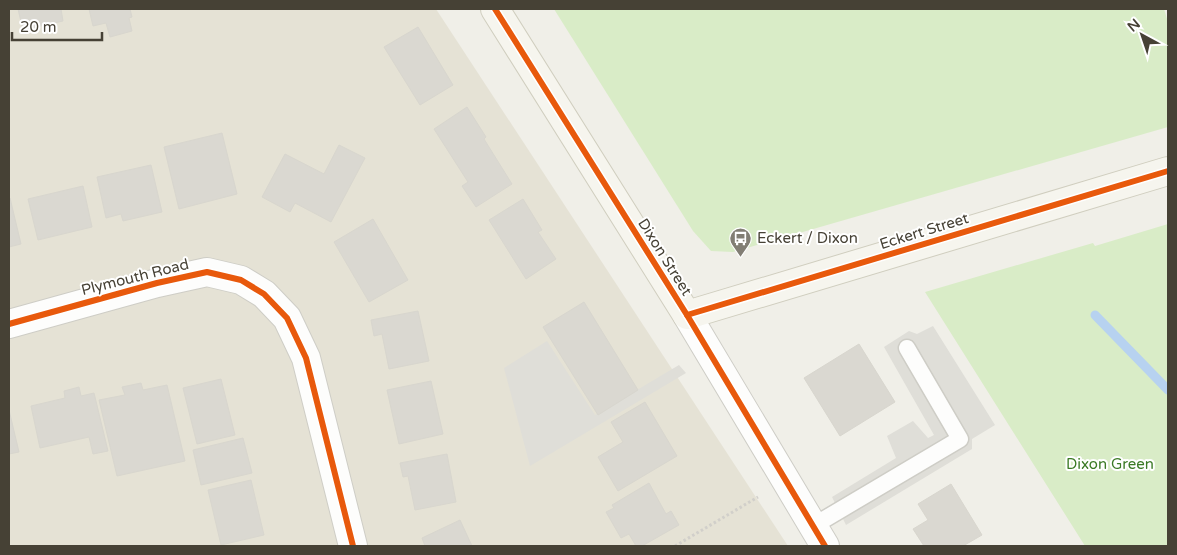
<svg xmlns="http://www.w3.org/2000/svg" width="1177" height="555" font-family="'Varela Round',sans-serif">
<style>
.residential{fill:#e5e2d5}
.green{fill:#d9ecc7}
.parking{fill:#dfded8}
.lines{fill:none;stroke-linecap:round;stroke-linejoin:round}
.stream{stroke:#b7d2f0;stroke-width:9}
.building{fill:#dad8d1;stroke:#d8d6ce}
.lane-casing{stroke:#cecdc6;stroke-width:19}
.street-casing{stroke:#cecdc6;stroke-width:30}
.secondary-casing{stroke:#d0cebf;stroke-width:30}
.path{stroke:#d1cfca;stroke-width:3;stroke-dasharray:2.5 2.5;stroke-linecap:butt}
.lane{stroke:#fdfdfc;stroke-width:16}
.street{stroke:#fdfdfc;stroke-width:28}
.secondary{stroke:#f6f5ee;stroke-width:28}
.cycleway-casing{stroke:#fff;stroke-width:9}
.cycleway{stroke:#e8590c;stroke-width:6}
.labels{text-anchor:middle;stroke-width:4;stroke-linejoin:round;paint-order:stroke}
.street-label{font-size:15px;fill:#464135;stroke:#fff}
.poi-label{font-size:15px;fill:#464135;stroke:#fff;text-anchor:start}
.park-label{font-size:15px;fill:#3b7a25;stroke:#fff}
</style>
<rect width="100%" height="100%" fill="#f0efe8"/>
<!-- residential -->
<path class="residential" d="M9 9H436L788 546H9Z"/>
<!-- green -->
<g class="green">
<path d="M554 9H1164L1168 22V127L733 252 711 251 693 231Z"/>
<path d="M1168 224V546H1085L925 292 1093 243 1095 246Z"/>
</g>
<!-- parking -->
<g class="parking">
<path d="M933 326 995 425 972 439V449L846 525 832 497 896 458 887 436 913 421 928 438 934 435 884 347 909 331 917 334Z"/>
<path d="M547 341 595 415 679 365 686 373 530 466 504 368Z"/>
</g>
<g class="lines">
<!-- stream -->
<path class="stream" d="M1095 315 1168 390"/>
</g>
<!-- building -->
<g class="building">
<path d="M18 9H61L63 21 23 30Z"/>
<path d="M89 9H130L132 17 129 18 132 31 110 37 106 23 93 26Z"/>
<path d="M418 27 453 85 420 105 384 47Z"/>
<path d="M467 107 486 137 484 139 512 184 476 207 462 186 468 182 434 129Z"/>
<path d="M222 133 237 194 179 209 164 147Z"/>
<path d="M339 145 365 158 331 222 295 203 290 212 262 197 285 154 324 174Z"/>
<path d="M151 165 162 212 123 221 121 214 106 218 97 177Z"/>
<path d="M83 186 92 227 38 240 28 199Z"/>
<path d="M9 198H10L21 244 9 247Z"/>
<path d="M523 199 542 230 538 232 556 259 526 279 489 220Z"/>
<path d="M373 219 408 280 369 302 334 242Z"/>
<path d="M584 302 638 390 598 415 543 327Z"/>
<path d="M418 311 429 361 389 369 382 334 374 336 371 320Z"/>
<path d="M859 344 895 402 840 436 804 378Z"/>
<path d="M221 379 235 435 197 444 183 388Z"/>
<path d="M431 381 443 434 399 444 387 390Z"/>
<path d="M141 383 143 390 167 385 185 461 117 476 99 400 125 395 122 387Z"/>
<path d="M79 387 81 396 94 393 108 451 93 454 89 437 40 448 31 406 65 398 64 391Z"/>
<path d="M645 402 677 456 618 491 598 457 623 442 611 422Z"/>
<path d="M9 410 19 452 9 454Z"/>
<path d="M243 438 252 473 201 485 193 450Z"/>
<path d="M447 454 456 502 415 510 408 476 403 477 400 463Z"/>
<path d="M251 480 264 535 221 545 208 490Z"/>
<path d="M649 483 666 514 671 511 679 525 642 546H636L629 534 621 538 606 512 614 508 612 505Z"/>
<path d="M951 484 982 535 963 546H924L913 529 928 520 918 504Z"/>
<path d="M460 520 472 546H425L422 538Z"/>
</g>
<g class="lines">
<defs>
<path id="lane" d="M813 526 960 439 907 348"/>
<g id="street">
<path d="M687 315 825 546"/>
<path d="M9 324 157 283 207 272 241 280 264 294 287 318 306 358 353 546"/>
</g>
<path id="secondary" d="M495 9 687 315 1168 171"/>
</defs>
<!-- lane casing -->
<use href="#lane" class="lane-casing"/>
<!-- street casing -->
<use href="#street" class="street-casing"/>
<!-- secondary casing -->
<use href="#secondary" class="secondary-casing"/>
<!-- path -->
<path class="path" d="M675 546 758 497"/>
<!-- lane -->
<use href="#lane" class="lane"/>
<!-- street -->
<use href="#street" class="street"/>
<!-- secondary -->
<use href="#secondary" class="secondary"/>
<defs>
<g id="cycleway">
<path d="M495 9 687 315 825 546"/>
<path d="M687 315 1168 171"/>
<path d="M9 324 157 283 207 272 241 280 264 294 287 318 306 358 353 546"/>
</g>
</defs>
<!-- cycleway casing -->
<use href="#cycleway" class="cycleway-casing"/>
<!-- cycleway -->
<use href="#cycleway" class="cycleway"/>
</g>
<!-- icons -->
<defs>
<symbol id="bus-pin" viewBox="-11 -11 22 30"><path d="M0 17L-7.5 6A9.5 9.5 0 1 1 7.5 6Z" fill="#827e74" stroke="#fff"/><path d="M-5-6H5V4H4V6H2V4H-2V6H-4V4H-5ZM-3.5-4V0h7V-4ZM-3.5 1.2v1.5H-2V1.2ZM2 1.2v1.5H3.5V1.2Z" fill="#fff"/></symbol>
</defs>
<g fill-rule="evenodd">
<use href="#bus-pin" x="728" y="226" width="25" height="34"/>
</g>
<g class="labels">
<!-- street labels -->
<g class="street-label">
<text transform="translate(924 231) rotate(-17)" y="5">Eckert Street</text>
<text transform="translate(665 257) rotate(58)" y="5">Dixon Street</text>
<text transform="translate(135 277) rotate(-14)" y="5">Plymouth Road</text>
</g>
<!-- poi labels -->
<g class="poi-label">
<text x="757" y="243">Eckert / Dixon</text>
</g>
<!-- park labels -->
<g class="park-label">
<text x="1110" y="469">Dixon Green</text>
</g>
</g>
<!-- border -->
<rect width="1177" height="555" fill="none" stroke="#464135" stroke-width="20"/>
<!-- north arrow -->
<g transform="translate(1142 35) rotate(320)" stroke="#ffffff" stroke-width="4" paint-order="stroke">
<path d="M0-4L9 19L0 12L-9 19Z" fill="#464135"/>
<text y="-8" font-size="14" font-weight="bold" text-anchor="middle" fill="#464135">N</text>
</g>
<!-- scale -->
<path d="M12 32v8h90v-8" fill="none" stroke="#464135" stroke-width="2.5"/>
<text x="20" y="32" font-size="15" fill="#464135" stroke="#ffffff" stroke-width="4" paint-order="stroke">20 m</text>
</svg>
